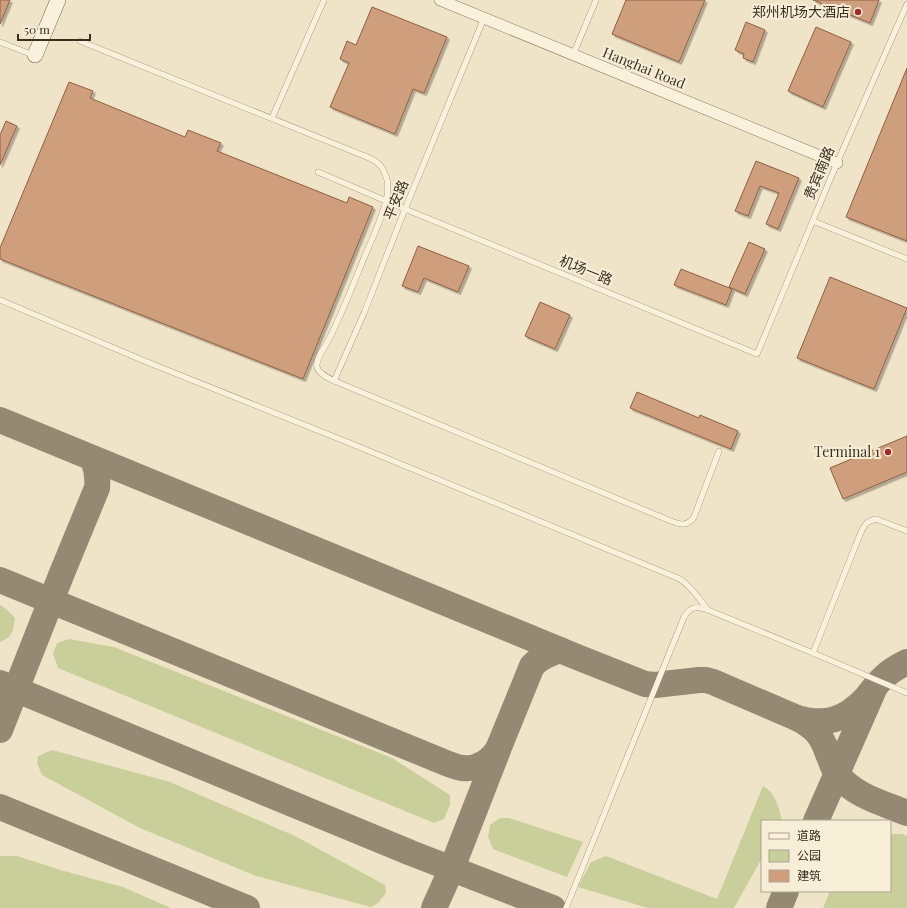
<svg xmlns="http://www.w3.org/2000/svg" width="907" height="908" font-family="'Playfair Display','Noto Sans SC',serif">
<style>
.green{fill:#c9cf9b}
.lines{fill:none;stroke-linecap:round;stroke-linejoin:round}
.taxiway{stroke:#968974;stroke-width:26}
.building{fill:#cf9f7d;stroke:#8d5f41;filter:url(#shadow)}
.lane-casing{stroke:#8d765c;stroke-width:6}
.street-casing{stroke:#8d765c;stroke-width:12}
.secondary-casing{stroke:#6f573f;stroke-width:16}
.lane{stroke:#faf1dc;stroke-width:5.5}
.street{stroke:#faf1dc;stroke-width:11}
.secondary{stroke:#faf1dc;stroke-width:15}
.poi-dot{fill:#9e2a2b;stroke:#f7eed8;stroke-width:1.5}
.labels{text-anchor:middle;stroke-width:4;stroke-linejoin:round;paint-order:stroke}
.poi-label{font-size:14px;fill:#3d2e20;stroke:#f7eed8;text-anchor:end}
.street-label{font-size:14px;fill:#3d2e20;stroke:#f7eed8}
</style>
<defs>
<filter id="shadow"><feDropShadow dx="2.5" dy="2.5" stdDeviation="0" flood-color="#0004"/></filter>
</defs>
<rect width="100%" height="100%" fill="#f0e4c8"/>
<!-- green -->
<g class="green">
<path d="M0 605 5 608 15 618C13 631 13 637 0 642Z"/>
<path d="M69 639 114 647 392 758 450 795V805L444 819 434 823 58 668 53 654 57 643Z"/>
<path d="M52 750 170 782 295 836 385 885 386 893 378 903 371 907 256 876 140 828 42 775 37 763 38 756Z"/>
<path d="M763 786C776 793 779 808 782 821H762V858L734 908H648L578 887 591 862 606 856 717 899Z"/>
<path d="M500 818H509L583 842 567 877 493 849 488 837 490 825Z"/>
<path d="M890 834H902L907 836V908H823L830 891H890Z"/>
<path d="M0 856H17L64 871 123 887 171 908H0Z"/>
</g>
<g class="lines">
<!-- taxiway -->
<g class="taxiway">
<path d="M0 420 577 657 645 684 655 685 699 680H706L713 682 797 718C815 728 821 734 828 754 831 761 833 768 837 774 854 796 883 803 907 813"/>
<path d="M0 580 446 763C451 765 456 767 462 768 477 770 493 760 499 747L532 666C540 657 549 654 560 650"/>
<path d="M0 683 411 853 553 908"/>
<path d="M797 718C826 726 845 720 866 698 872 691 877 683 884 677 891 670 899 666 907 662"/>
<path d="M0 730 62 573 97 488C98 477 97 468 92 458"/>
<path d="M0 807 247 908"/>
<path d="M816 821 875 687"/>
<path d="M434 908 452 868 498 750"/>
<path d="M779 908 786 891"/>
</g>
</g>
<!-- building -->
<g class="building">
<path d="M0 0H10L0 24Z"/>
<path d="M626 0H705L679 62 612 34Z"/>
<path d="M813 0H879L870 23Z"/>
<path d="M372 7 447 37 424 93 413 89 395 134 330 107 349 63 340 59 347 41 356 45Z"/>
<path d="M746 22 765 30 753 62 743 58 744 54 735 50Z"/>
<path d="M816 27 851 42 823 107 788 91Z"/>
<path d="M907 68V241L846 217Z"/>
<path d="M69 82 93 91 90 98 185 137 188 130 221 143 217 151 347 203 349 197 373 207 303 379 0 259V248Z"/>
<path d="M6 121 17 126 0 165V135Z"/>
<path d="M756 161 799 178 778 229 766 224 779 193 760 186 748 216 735 211Z"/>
<path d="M749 242 765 249 745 294 729 287Z"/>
<path d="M418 246 469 266 458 292 424 278 418 292 402 286Z"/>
<path d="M681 269 732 289 726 305 674 285Z"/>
<path d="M830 277 907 308 874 389 797 358Z"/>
<path d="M540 302 570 315 555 349 525 336Z"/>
<path d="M637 392 699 418 700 415 738 431 731 449 630 408Z"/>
<path d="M907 436V472L843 499 830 468Z"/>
</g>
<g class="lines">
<defs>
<g id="lane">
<path d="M80 41 357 153C369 158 380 160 385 174 389 182 388 193 386 201 381 221 372 239 364 258 353 285 343 311 330 337 327 345 315 358 317 367 319 376 336 381 344 385L666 519C677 523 686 529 694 517L719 451"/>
<path d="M0 42 33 55"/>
<path d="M573 55 596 0"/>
<path d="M272 118 324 0"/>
<path d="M318 172 405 209 757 354 837 163 907 4"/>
<path d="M813 221 907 259"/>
<path d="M0 300 147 362 347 442 680 579C692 587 699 599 708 610"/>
<path d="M334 381 364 313 405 209 484 18"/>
<path d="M907 531 876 519C865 521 863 528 859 537L813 653 907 693"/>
<path d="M566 908C606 811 644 714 684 617 691 606 696 606 708 610L813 653"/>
</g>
<path id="street" d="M440 0 837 163"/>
<path id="secondary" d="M35 55 58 0"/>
</defs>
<!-- lane casing -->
<use href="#lane" class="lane-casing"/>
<!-- street casing -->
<use href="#street" class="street-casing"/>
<!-- secondary casing -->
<use href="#secondary" class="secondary-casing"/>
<!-- lane -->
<use href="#lane" class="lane"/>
<!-- street -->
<use href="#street" class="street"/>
<!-- secondary -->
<use href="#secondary" class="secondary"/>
</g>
<!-- markers -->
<g class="poi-dot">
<circle cx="858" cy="12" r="4"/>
<circle cx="888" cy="452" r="4"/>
</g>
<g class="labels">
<!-- poi labels -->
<g class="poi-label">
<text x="850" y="17">郑州机场大酒店</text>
<text x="880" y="457">Terminal 1</text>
</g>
<!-- street labels -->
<g class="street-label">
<text transform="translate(644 68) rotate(22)" y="5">Hanghai Road</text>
<text transform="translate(819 173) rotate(-67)" y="5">贵宾南路</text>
<text transform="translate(396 200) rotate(-68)" y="5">平安路</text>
<text transform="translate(586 270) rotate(22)" y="5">机场一路</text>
</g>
</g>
<!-- legend -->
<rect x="761" y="820" width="130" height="72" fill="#f7eed8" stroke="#ada18e"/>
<rect x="769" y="833" width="20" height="6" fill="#faf1dc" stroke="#ada18e"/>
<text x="797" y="840" font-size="12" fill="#3d2e20">道路</text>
<rect x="769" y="850" width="20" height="12" fill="#c9cf9b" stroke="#ada18e"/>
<text x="797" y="860" font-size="12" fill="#3d2e20">公园</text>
<rect x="769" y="870" width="20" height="12" fill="#cf9f7d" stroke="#ada18e"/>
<text x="797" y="880" font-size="12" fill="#3d2e20">建筑</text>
<!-- scale -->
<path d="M18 34v6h72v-6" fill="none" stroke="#3d2e20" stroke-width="2"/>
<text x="24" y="34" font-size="12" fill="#3d2e20" stroke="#f7eed8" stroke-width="3" paint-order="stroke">50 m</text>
</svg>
